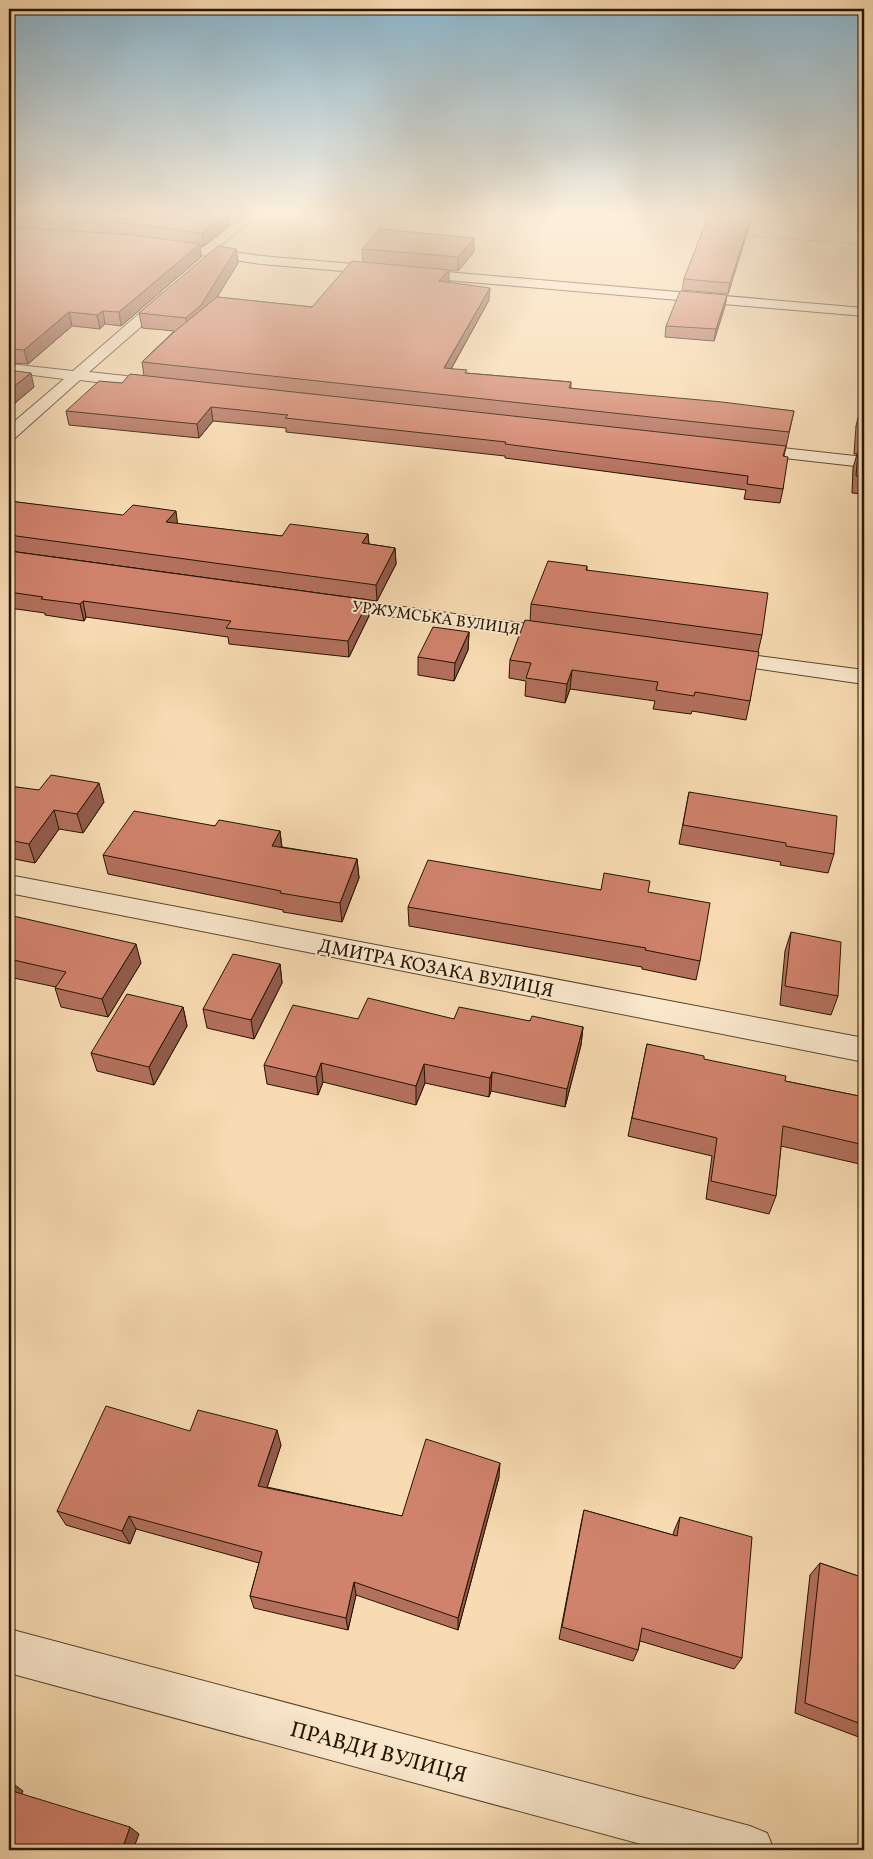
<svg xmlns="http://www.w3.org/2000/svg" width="873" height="1859" font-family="Vollkorn,serif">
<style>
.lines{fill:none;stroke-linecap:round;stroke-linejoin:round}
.minor-casing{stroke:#5a462c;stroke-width:2}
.secondary-casing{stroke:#251400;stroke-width:2}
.path{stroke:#251400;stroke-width:1;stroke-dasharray:0.5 1;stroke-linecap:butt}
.minor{fill:#fae8cd;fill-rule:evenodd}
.secondary{fill:#fae8cd;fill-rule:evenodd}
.wall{fill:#b3705d;stroke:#251400}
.shaded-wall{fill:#925b4c;stroke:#251400}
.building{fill:#d0826c;stroke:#251400}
.labels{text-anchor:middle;stroke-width:4;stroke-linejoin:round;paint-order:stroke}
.far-street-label{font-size:16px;fill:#251400;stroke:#fae8cd}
.street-label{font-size:19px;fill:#251400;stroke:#fae8cd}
.near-street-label{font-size:22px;fill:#251400;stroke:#fae8cd}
</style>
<rect width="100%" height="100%" fill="#f8dbb2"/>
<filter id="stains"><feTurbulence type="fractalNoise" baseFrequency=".004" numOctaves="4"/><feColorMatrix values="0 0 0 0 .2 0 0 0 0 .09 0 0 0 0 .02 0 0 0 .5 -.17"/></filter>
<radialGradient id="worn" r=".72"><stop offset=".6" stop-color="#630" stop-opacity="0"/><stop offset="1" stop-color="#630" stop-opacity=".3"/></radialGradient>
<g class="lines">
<defs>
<g id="minor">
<path d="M246 214H259L209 255H201L199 252 201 249Z"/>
<path d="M495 214H507L499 220 495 218Z"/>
<path d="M168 292 175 296 173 299 89 372 162 380 170 385 167 388 162 390 80 380 15 438 9 439V426L64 379 9 372V364L73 371 163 293Z"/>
<path d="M746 444 864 457V467L740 453 738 449 740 445Z"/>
<path d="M331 597 558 628 565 630 568 634 565 638 558 640 324 607 321 603 324 599Z"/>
<path d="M720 651 864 670V684L712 662 709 657 712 652Z"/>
<path d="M9 875 864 1038V1062L9 893Z"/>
<path d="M9 1629 750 1826 767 1833 774 1850H663L9 1673Z"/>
</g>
<path id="secondary" d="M164 242 261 256 864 308V316L261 264 160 249 158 246Z"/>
</defs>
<!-- minor casing -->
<use href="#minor" class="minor-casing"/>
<!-- secondary casing -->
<use href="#secondary" class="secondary-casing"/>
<!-- path -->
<path class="path" d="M742 236 864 244"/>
<!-- minor -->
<use href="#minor" class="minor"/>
<!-- secondary -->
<use href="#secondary" class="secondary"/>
</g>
<!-- wall -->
<g class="wall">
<path d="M9 214 229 225 204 246 200 245 201 257 121 326 105 324 100 329 72 326 28 364 12 363 14 371 34 387 9 408Z"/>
<path d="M709 214H753L728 294 682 290 684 279Z"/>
<path d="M236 249 238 263 217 297 312 307 363 262 362 249 474 252 458 271 449 270 448 283 489 300 451 369 466 373 571 382V389L794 411 784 456 783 489 780 503 744 499 746 490 505 458V456L286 432V428L213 421 199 438 69 425 66 411 122 383 144 376 142 362 174 331 142 328 139 313Z"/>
<path d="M727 295 725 306 714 341 665 337 666 326Z"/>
<path d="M860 410H864V494L852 493 853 468 857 454H854L856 426Z"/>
<path d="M9 501 178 524 282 536 368 534 369 544 395 548 396 564 377 601 9 551Z"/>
<path d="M9 551 369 600V616L349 657 229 644 228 637 86 617 84 621 45 615V613L9 608Z"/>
<path d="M587 566V570L762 635 758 652 750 701 746 720 692 711 691 714 653 709 655 701 570 689 565 703 525 696 526 681 509 678 510 660 530 621 531 604Z"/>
<path d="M864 615V669L860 668V630Z"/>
<path d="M469 632 468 650 454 681 418 675V657Z"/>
<path d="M864 673V750H862L861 685Z"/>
<path d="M9 786 104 802 83 833 59 829 35 863 9 858Z"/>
<path d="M689 792 834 854 828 873 780 865 781 862 679 844Z"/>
<path d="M215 826 280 831 282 847 357 859 359 878 342 922 283 912V910L108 874 103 855Z"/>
<path d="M601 890 648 892 700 961 696 980 642 969V967L409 926 408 907Z"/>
<path d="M9 915 141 963 108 1017 61 1007 55 988 56 987 9 977Z"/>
<path d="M791 932 838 996 831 1015 780 1005 785 951Z"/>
<path d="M280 964 282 983 254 1039 207 1028 203 1009Z"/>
<path d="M183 1007 187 1026 154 1085 97 1071 91 1053Z"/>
<path d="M358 1019H454L530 1021 583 1027 581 1045 565 1107 491 1091 489 1097 425 1083 416 1105 323 1082 318 1095 267 1084 264 1065Z"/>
<path d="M647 1044 785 1081 864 1097V1165L781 1146 776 1196 769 1214 706 1199 712 1156 628 1136Z"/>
<path d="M190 1431 281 1445 267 1487 402 1516 499 1477 458 1630 356 1595 348 1630 254 1608 250 1596 259 1563 136 1529 130 1544 66 1525 57 1511Z"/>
<path d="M584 1510 673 1535 674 1531 680 1517 742 1658 734 1669 640 1641 638 1650 633 1661 559 1639 581 1524Z"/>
<path d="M820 1563 864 1578V1739L795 1713 810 1575Z"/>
</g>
<!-- shaded-wall -->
<g class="shaded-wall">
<path d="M227 214H228L229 225 204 246 202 233Z"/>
<path d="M752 214H753L728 294 730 283Z"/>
<path d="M474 238V252L458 271V257Z"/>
<path d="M200 244 201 257 121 326 119 312Z"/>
<path d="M236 249 238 263 203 320 188 333 186 318Z"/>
<path d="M449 270V282L439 294V281Z"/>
<path d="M490 288 489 300 444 382V368Z"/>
<path d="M727 295 725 306 714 341 716 329Z"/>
<path d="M103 311 105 324 100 329 97 315Z"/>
<path d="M69 312 72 326 28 364 24 350Z"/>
<path d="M11 360 15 375 9 380V362Z"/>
<path d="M31 373 34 387 9 408V390Z"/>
<path d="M211 407 213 421 199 438 197 424Z"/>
<path d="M176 511 178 527 166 522Z"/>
<path d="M368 534 369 550 362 543Z"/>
<path d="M395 548 396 564 377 601 376 585Z"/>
<path d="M369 600V616L349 657 348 641Z"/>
<path d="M83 601 86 617 84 621 80 604Z"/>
<path d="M469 632 468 650 454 681 455 663Z"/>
<path d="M572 670 570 689 565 703 567 684Z"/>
<path d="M99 783 104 802 83 833 77 814Z"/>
<path d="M54 810 59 829 35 863 29 844Z"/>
<path d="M280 831 282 850 272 846Z"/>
<path d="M357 859 359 878 342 922 340 903Z"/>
<path d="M136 944 141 963 108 1017 102 999Z"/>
<path d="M280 964 282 983 254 1039 251 1020Z"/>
<path d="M183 1007 187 1026 154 1085 149 1067Z"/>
<path d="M583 1027 581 1045 565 1107 567 1089Z"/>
<path d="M321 1063 323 1082 318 1095 316 1077Z"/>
<path d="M424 1064 425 1083 416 1105V1086Z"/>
<path d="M492 1072 491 1091 489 1097 490 1078Z"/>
<path d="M277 1430 281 1445 263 1500 258 1486Z"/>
<path d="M500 1463 499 1477 458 1630V1618Z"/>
<path d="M129 1516 136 1529 130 1544 122 1531Z"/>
<path d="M354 1582 356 1595 348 1630 346 1618Z"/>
<path d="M11 1782 23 1791 20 1798 9 1790Z"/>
<path d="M130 1827 139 1834 133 1850H122Z"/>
</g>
<!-- building -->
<g class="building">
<path d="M9 214H227L202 233 134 224 9 216Z"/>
<path d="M709 214H752L730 283 684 279Z"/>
<path d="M9 227 134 235 200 244 119 312 103 311 97 315 69 312 24 350 9 349Z"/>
<path d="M380 229 474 238 458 257 362 249Z"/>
<path d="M218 246 236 249 201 305 186 318 139 313Z"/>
<path d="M352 261 449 270 439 281 490 288 444 368 467 370 465 373 571 382 569 388 722 402 794 411 789 432 142 362 174 332 217 297 312 307Z"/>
<path d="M680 291 727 295 716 329 666 326Z"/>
<path d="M9 370 31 373 9 390Z"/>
<path d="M130 374 786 446 783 456 788 457 783 489 747 484 748 476 505 444 506 442 285 418 288 415 211 407 197 424 66 411 99 381 122 383Z"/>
<path d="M860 410H864V438H859Z"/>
<path d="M858 451H864V477L856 476Z"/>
<path d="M9 501 123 515 133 505 176 511 166 522 282 536 290 524 368 534 362 543 395 548 376 585 9 535Z"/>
<path d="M9 551 369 600 348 641 226 628 231 621 83 601 80 604 41 599 43 597 9 592Z"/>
<path d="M548 561 587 566 586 570 768 593 762 635 531 604Z"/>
<path d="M525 620 759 652 750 701 695 692 694 696 656 690 658 682 572 670 567 684 526 678 531 663 510 660Z"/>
<path d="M433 627 469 632 455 663 418 657Z"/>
<path d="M51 775 99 783 77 814 54 810 29 844 9 840V786L39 790Z"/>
<path d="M689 792 837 816 834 854 786 846V843L683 825Z"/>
<path d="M134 811 215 826 219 820 280 831 272 846 357 859 340 903 280 893 281 891 103 855Z"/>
<path d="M428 860 601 890 604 873 650 881 648 892 710 903 700 961 645 950 646 948 408 907Z"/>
<path d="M9 915 136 944 102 999 55 988 66 972 9 959Z"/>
<path d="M791 932 841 942 838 996 785 986Z"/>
<path d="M233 954 280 964 251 1020 203 1009Z"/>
<path d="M127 994 183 1007 149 1067 91 1053Z"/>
<path d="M368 998 454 1019 459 1007 530 1021 532 1016 583 1027 567 1089 492 1072 490 1078 424 1064 416 1086 321 1063 316 1077 264 1065 293 1005 358 1019Z"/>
<path d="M647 1044 704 1056V1059L786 1076 785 1081 864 1097V1145L783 1126 776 1196 711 1181 717 1138 632 1118Z"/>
<path d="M106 1406 190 1431 198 1410 277 1430 258 1486 402 1516 426 1439 500 1463 458 1618 354 1582 346 1618 250 1596 262 1552 129 1516 122 1531 57 1511Z"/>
<path d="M584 1510 677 1536 680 1517 752 1537 742 1658 642 1628 638 1650 562 1627Z"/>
<path d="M820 1563 864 1578V1725L805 1703Z"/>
<path d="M9 1781 11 1782 9 1789Z"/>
<path d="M9 1790 130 1827 122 1850H9Z"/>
</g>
<!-- sky -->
<linearGradient id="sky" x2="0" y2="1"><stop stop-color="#8ab7d1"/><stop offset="0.45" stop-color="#fcefdc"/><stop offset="1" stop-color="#fcefdc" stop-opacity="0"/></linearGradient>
<rect width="873" height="474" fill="url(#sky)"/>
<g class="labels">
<!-- far-street labels -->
<g class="far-street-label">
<text transform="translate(436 617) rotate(8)" y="6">УРЖУМСЬКА ВУЛИЦЯ</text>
</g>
<!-- street labels -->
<g class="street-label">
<text transform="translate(436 967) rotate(11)" y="7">ДМИТРА КОЗАКА ВУЛИЦЯ</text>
</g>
<!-- near-street labels -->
<g class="near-street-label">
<text transform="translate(379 1751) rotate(15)" y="8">ПРАВДИ ВУЛИЦЯ</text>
</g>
</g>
<!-- margin -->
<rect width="873" height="1859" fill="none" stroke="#f8dbb2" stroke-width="30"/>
<rect x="10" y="10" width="853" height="1839" fill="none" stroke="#251400" stroke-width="2.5"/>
<rect x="15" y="15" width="843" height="1829" fill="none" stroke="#251400"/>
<rect width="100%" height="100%" filter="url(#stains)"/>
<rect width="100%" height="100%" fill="url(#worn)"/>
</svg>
